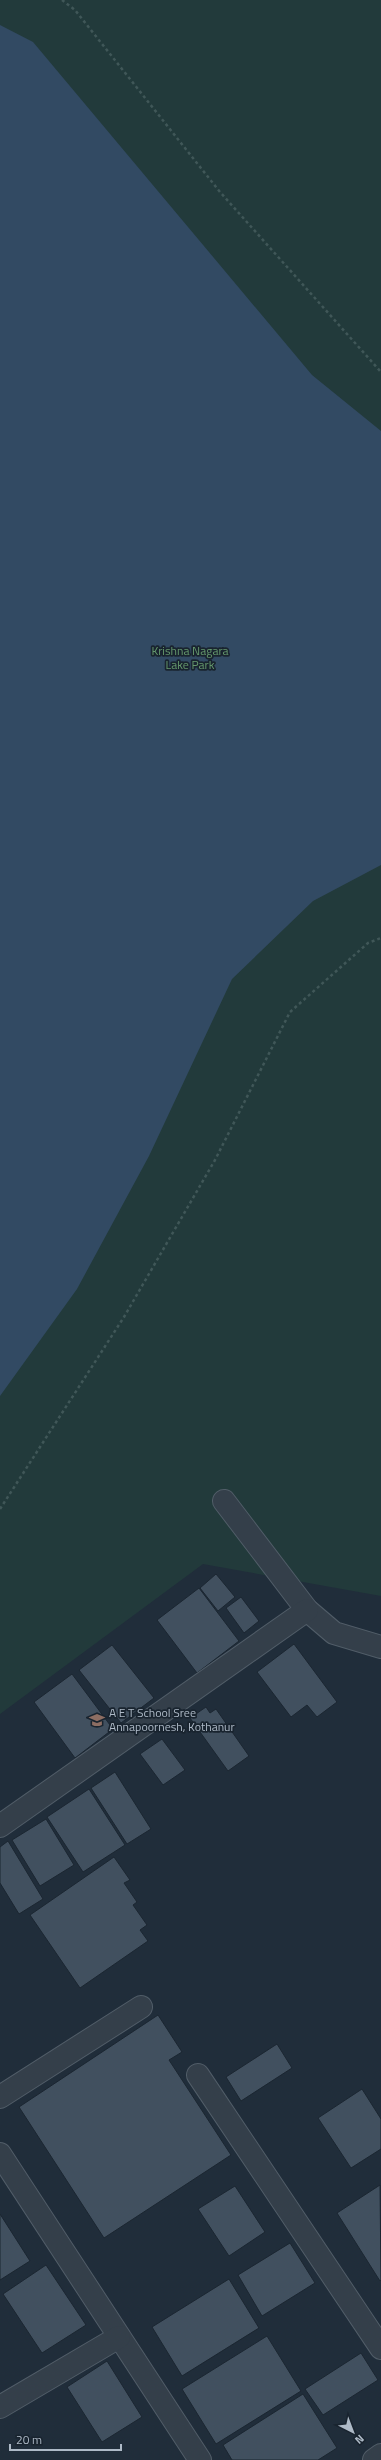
<svg xmlns="http://www.w3.org/2000/svg" width="381" height="2460" font-family="'Titillium Web',sans-serif">
<style>
.green{fill:#223a3b}
.water{fill:#324a63}
.building{fill:#41505f;stroke:#1b2631}
.lines{fill:none;stroke-linecap:round;stroke-linejoin:round}
.minor-casing{stroke:#515d68;stroke-width:24}
.path{stroke:#405758;stroke-width:2.5;stroke-dasharray:3 3;stroke-linecap:butt}
.minor{stroke:#343f4a;stroke-width:22}
.labels{text-anchor:middle;stroke-width:3.5;stroke-linejoin:round;paint-order:stroke}
.park-label{font-size:12px;fill:#65986d;stroke:#19242f}
.poi-label{font-size:12px;fill:#aebac7;stroke:#19242f;text-anchor:start}
</style>
<rect width="100%" height="100%" fill="#202d3a"/>
<!-- green -->
<path class="green" d="M0 0H381V1596L203 1564 0 1714Z"/>
<!-- water -->
<path class="water" d="M0 25 33 42 312 375 381 431V865L313 901 232 979 149 1156 77 1289 0 1396Z"/>
<!-- building -->
<g class="building">
<path d="M216 1574 235 1597 218 1611 200 1588Z"/>
<path d="M199 1588 239 1641 197 1673 157 1620Z"/>
<path d="M241 1597 259 1621 244 1633 226 1608Z"/>
<path d="M294 1644 337 1702 317 1717 307 1705 291 1717 257 1672Z"/>
<path d="M112 1645 154 1698 121 1723 79 1670Z"/>
<path d="M72 1674 113 1729 75 1758 34 1702Z"/>
<path d="M206 1707 210 1713 216 1709 249 1756 228 1771 190 1718Z"/>
<path d="M162 1739 185 1770 163 1785 140 1754Z"/>
<path d="M115 1772 151 1829 127 1844 91 1788Z"/>
<path d="M89 1789 125 1845 83 1872 47 1817Z"/>
<path d="M46 1819 74 1865 40 1886 12 1840Z"/>
<path d="M8 1841 43 1899 19 1914 0 1883V1847Z"/>
<path d="M114 1857 130 1880 124 1883 137 1902 133 1905 147 1925 140 1930 148 1941 80 1988 30 1915Z"/>
<path d="M158 2015 182 2052 169 2060 231 2155 104 2238 19 2107Z"/>
<path d="M277 2044 292 2068 241 2101 226 2077Z"/>
<path d="M362 2089 381 2119V2149L351 2168 318 2118Z"/>
<path d="M380 2185 381 2280 380 2281 337 2213Z"/>
<path d="M235 2186 265 2232 229 2256 198 2209Z"/>
<path d="M0 2214 30 2261 0 2280Z"/>
<path d="M290 2243 315 2283 262 2316 238 2275Z"/>
<path d="M46 2265 86 2325 42 2353 3 2294Z"/>
<path d="M229 2279 259 2328 182 2376 152 2327Z"/>
<path d="M267 2336 301 2391 216 2444 182 2389Z"/>
<path d="M361 2353 378 2380 323 2415 305 2389Z"/>
<path d="M107 2361 142 2417 102 2442 67 2387Z"/>
<path d="M303 2394 337 2448 318 2460H232L223 2445Z"/>
</g>
<g class="lines">
<defs>
<g id="minor">
<path d="M224 1501 307 1610 334 1633 381 1647"/>
<path d="M0 1826 307 1610"/>
<path d="M198 2075 381 2348"/>
<path d="M0 2097 141 2007"/>
<path d="M0 2154 200 2460"/>
<path d="M0 2407 119 2337"/>
<path d="M374 2460 381 2455"/>
</g>
</defs>
<!-- minor casing -->
<use href="#minor" class="minor-casing"/>
<!-- path -->
<g class="path">
<path d="M62 0 75 10 220 192 381 372"/>
<path d="M0 1509 124 1317 215 1160 290 1012 368 943 381 938"/>
</g>
<!-- minor -->
<use href="#minor" class="minor"/>
</g>
<!-- icons -->
<defs>
<symbol id="school-bare" viewBox="-9 -9 18 18"><path d="M0-5L7-2L0 1L-7-2ZM-4 1L0 2.5L4 1V4Q0 6-4 4Z" fill="#8d6e63" stroke="#19242f" stroke-width="2.5" paint-order="stroke"/></symbol>
</defs>
<g fill-rule="evenodd">
<use href="#school-bare" x="86" y="1709" width="22" height="22"/>
</g>
<g class="labels">
<!-- park labels -->
<g class="park-label">
<text x="190" y="655">Krishna Nagara<tspan x="190" dy="14">Lake Park</tspan></text>
</g>
<!-- poi labels -->
<g class="poi-label">
<text x="109" y="1717">A E T School Sree<tspan x="109" dy="14">Annapoornesh, Kothanur</tspan></text>
</g>
</g>
<!-- north arrow -->
<g transform="translate(353 2432) rotate(138)" stroke="#19242f" stroke-width="3" paint-order="stroke">
<path d="M0-3L7 15L0 10L-7 15Z" fill="#aebac7"/>
<text y="-6" font-size="11" font-weight="bold" text-anchor="middle" fill="#aebac7">N</text>
</g>
<!-- scale -->
<path d="M10 2444v6h111v-6" fill="none" stroke="#aebac7" stroke-width="2"/>
<text x="16" y="2444" font-size="12" fill="#aebac7" stroke="#19242f" stroke-width="3" paint-order="stroke">20 m</text>
</svg>
